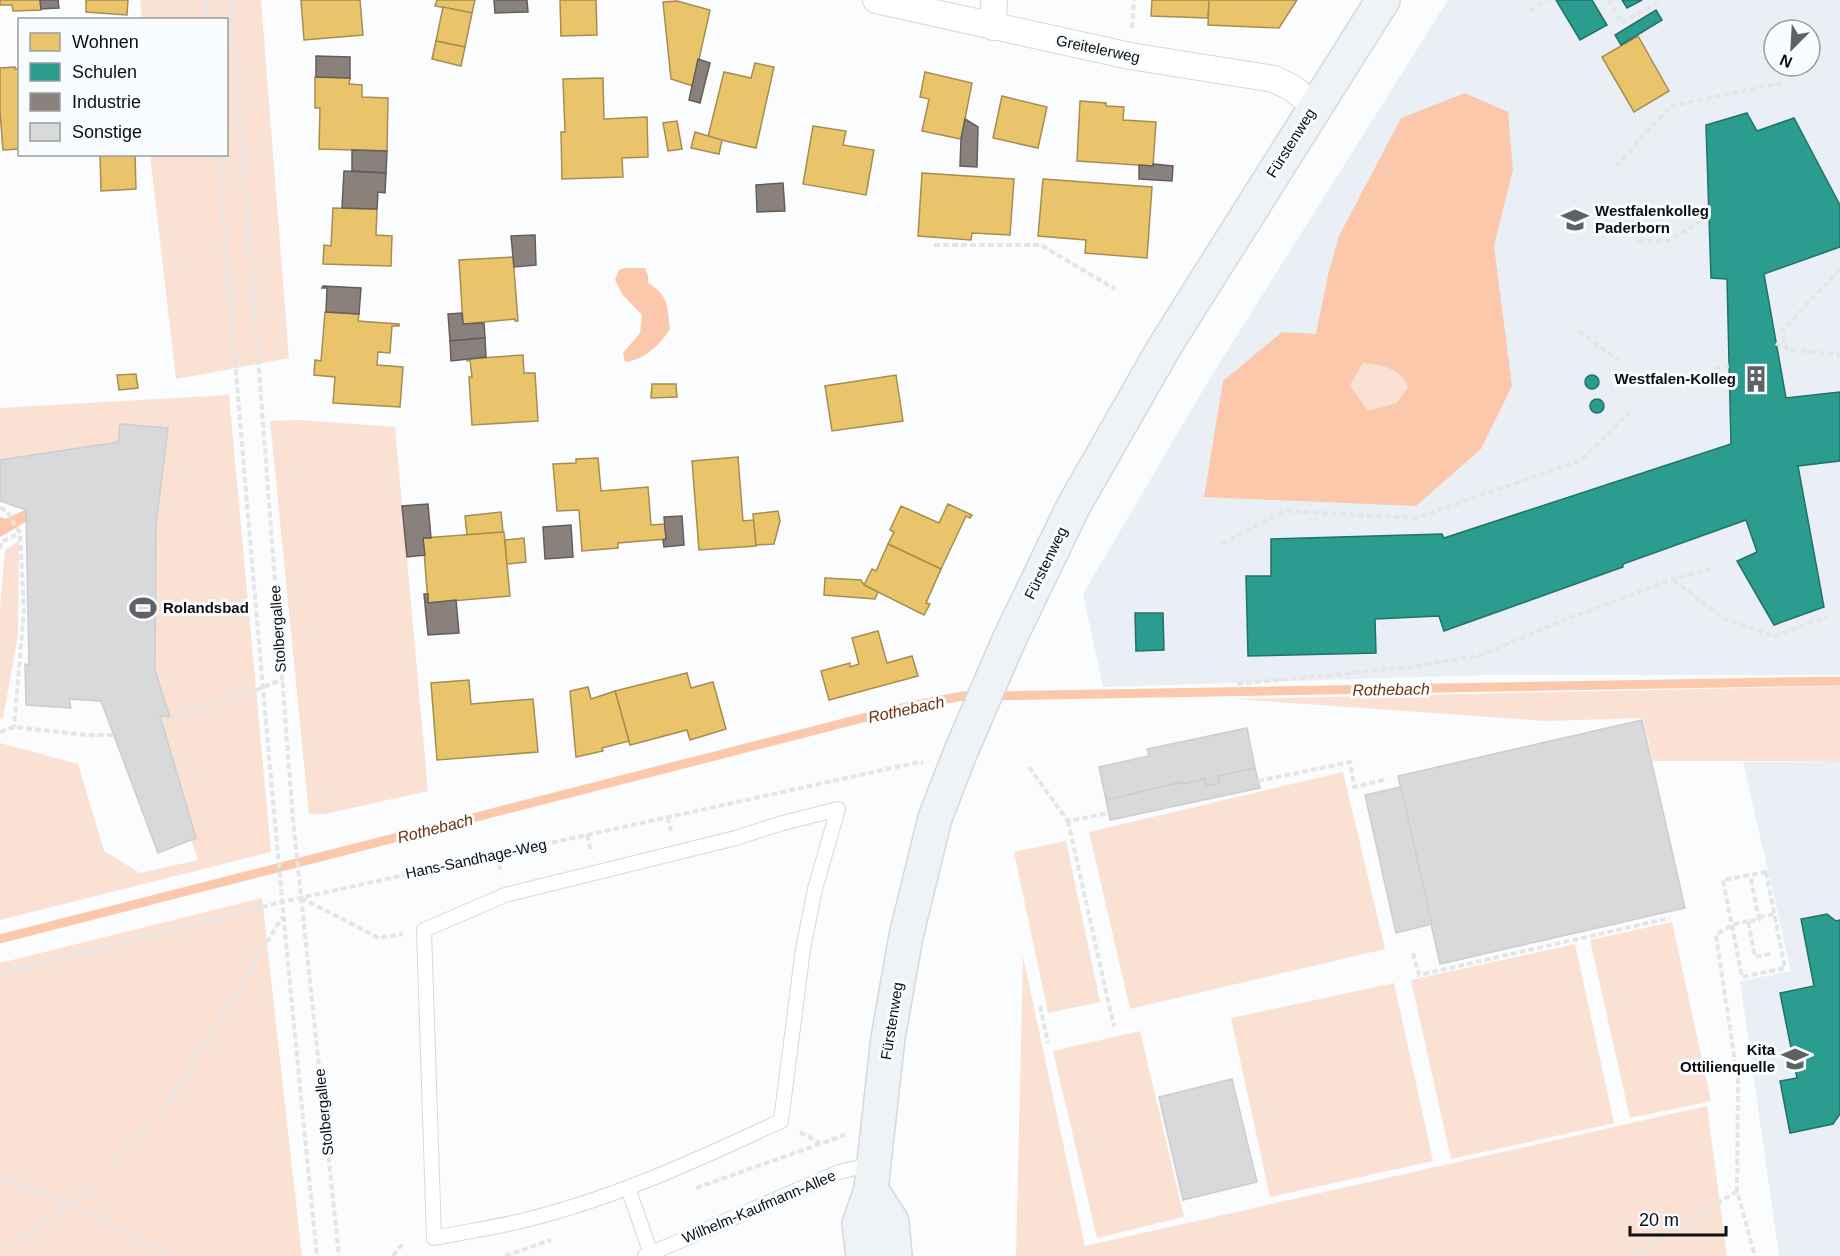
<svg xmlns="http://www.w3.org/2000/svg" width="1840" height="1256" font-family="Arial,sans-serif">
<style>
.built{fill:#e9eff4;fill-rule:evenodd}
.green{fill:#fbe1d4}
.water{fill:#fcc8ab;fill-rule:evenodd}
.homes{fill:#e9c46a;stroke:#a78d4f;stroke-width:1.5}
.schools{fill:#2a9d8f;stroke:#217269;stroke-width:1.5}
.industry{fill:#8a817c;stroke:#645e5b;stroke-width:1.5}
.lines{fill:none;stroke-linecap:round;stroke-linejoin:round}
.stream{stroke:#fcc8ab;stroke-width:9}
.building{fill:#d7d9db;stroke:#cbcdcf;stroke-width:1.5}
.service-casing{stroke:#d6d8d9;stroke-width:16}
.minor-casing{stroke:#d6d8d9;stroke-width:28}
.secondary-casing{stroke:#d6d8d9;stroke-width:36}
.path{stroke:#e5e5e5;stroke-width:4;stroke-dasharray:6 3;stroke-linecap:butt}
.service{stroke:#feffff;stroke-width:14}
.minor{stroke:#feffff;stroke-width:26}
.secondary{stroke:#f0f3f6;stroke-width:33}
.labels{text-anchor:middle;stroke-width:6;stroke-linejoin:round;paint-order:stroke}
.street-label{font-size:15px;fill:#0d0e0f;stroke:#f9fcff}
.poi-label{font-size:15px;font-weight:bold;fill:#0d0e0f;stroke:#f9fcff;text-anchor:start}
.water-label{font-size:16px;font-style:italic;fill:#6e340c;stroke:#f9fcff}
</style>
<rect width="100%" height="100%" fill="#fafcfe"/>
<!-- built -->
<g class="built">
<path d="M1448 0H1840V675H1484L1103 687 1083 594 1212 375ZM1774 30H1810V66H1774Z"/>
<path d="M1840 761V1256H1779L1740 981 1791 971 1743 762Z"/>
</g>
<!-- green -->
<g class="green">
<path d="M140 0H261L289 358 176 379 150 155 226 154V20L142 19Z"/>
<path d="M1363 363C1382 365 1400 368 1408 387L1397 403 1368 411 1350 385Z"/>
<path d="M229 395 271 852 0 920V743L78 764 104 851 140 873 198 860 190 837 121 745 101 702 70 699 71 709 26 705 25 664 37 665 34 517 0 537V517L5 519 34 505 0 470V408Z"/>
<path d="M300 420 395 427 428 791 325 814H309L270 421Z"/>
<path d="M19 541 18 635 3 718 0 719V607L5 550Z"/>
<path d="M1840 686V761H1653L1643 718 1546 721 1236 699Z"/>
<path d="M1343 772 1385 949 1130 1009 1089 832Z"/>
<path d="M1066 841 1100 1002 1048 1013 1014 852Z"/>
<path d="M262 898 302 1256H0V963Z"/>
<path d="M1672 922 1711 1101 1630 1118 1590 940Z"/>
<path d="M1575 944 1614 1123 1451 1159 1411 980Z"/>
<path d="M1023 956 1085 1246 1707 1106 1727 1256H1016Z"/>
<path d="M1394 983 1433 1161 1270 1197 1231 1018Z"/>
<path d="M1140 1031 1184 1217 1097 1238 1053 1051Z"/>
</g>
<!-- water -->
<g class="water">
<path d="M1465 93 1508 112 1513 170 1494 246 1512 386 1481 449 1416 506 1204 497 1223 381 1282 332 1316 334 1328 275 1339 236 1401 118ZM1363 363C1382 365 1401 368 1408 387L1397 403 1368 411 1350 385Z"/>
<path d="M625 268H645L648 276V283C669 295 667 307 670 329 660 345 644 360 625 362L623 353 640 333 642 315 622 294 615 280 619 270Z"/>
<path d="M26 510 45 511 0 537V517L5 519Z"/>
</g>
<!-- homes -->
<g class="homes">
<path d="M0 0H40L41 10 13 11 12 5H0Z"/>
<path d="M86 0H128L127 15 86 12Z"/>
<path d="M301 0H360L363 35 304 40Z"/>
<path d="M437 0H475L472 13 435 6Z"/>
<path d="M560 0H596L597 35 561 36Z"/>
<path d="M1152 0H1209L1208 18 1151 16Z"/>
<path d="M1209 0H1297L1279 28 1208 25Z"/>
<path d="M677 1 710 10 693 86 671 79 663 2Z"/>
<path d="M443 7 472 13 465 47 436 41Z"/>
<path d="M1638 36 1669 91 1634 112 1602 57Z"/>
<path d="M436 41 465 47 461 66 432 59Z"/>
<path d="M755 63 774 67 756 148 708 137 724 72 751 78Z"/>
<path d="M15 67V69H20V149L3 150 0 112V68Z"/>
<path d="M925 72 972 83 961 139 922 131 929 99 920 97Z"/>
<path d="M315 77 350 78 349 84 362 85V97L388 98 387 151 319 149 320 108H315Z"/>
<path d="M603 78 604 119 647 117 648 157 622 158 623 177 562 179 561 132H565L563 79Z"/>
<path d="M1002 96 1047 107 1038 148 993 138Z"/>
<path d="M1080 101 1106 103V106L1124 107 1123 120 1156 122 1153 166 1077 161Z"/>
<path d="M677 121 682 149 668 151 663 123Z"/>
<path d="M813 126 846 131 843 145 874 150 866 195 803 184Z"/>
<path d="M695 132 722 140 719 154 691 148Z"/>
<path d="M100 154H135L136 189 101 191Z"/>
<path d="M922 173 1014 179 1010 235 972 233 971 240 918 236Z"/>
<path d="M1043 179 1152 187 1147 258 1085 253 1086 240 1038 236Z"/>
<path d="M333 208 377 209 376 235 392 236 391 266 323 264 324 245 331 246Z"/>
<path d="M513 257 518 321H515V319L463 324 459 260Z"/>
<path d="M325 312 359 314 358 321 399 324V326H392L390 353 378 352 377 365 403 367 400 407 333 403 335 377 314 375 315 360 321 361Z"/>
<path d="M523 355 524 373H535L538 421 472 425 469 377H472L470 360 467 361V359Z"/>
<path d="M136 374 138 388 119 390 117 375Z"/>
<path d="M896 375 903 421 832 431 825 386Z"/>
<path d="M652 384H676L677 397 651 398Z"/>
<path d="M738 457 743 521 754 520 756 546 699 550 692 461Z"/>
<path d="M598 458 601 491 648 487 651 525 665 524 666 539 618 543V548L582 551 579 510 557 511 553 464 576 463V459Z"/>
<path d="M948 504 972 515 970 518 966 516 941 569 888 544 894 532 890 530 901 506 939 523Z"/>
<path d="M778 511 780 521 774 544 756 545 753 514Z"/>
<path d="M501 512 503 532 467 535 465 516Z"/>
<path d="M504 532 510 596 428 603 423 538Z"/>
<path d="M524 538 526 562 507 564 505 540Z"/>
<path d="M888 544 941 569 926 603 930 604 924 615 864 585 872 569 876 571Z"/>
<path d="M825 578 861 580 864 585 878 592 875 599 824 595Z"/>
<path d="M878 631 887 663 912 656 918 676 829 700 821 671 850 663V667L859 664 852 638Z"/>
<path d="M687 673 691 688 713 682 726 729 690 740 687 730 630 745 615 691Z"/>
<path d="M469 680 471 704 533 699 538 752 437 760 431 683Z"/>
<path d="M588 687 591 699 615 691 629 741 602 748 603 751 576 757 570 691Z"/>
</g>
<!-- schools -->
<g class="schools">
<path d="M1556 0H1592L1607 25 1580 40Z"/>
<path d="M1622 0H1642L1627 8Z"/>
<path d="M1656 10 1662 20 1621 45 1615 35Z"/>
<path d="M1747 113 1757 131 1794 118 1840 205V247L1764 274 1786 398 1840 392V461L1798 466 1824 607 1774 625 1737 561 1757 552 1746 520 1623 564V567L1620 568 1444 631 1439 616 1375 619 1376 653 1248 656 1246 576H1271V539L1442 534 1444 538 1731 444 1727 279 1711 278 1706 125Z"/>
<circle cx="1592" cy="382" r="7"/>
<circle cx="1597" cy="406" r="7"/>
<path d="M1135 613H1163L1164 650 1136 651Z"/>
<path d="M1827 914 1836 921 1840 920V1114L1833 1124 1790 1133 1780 1081 1797 1078 1780 993 1814 986 1801 919Z"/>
</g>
<!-- industry -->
<g class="industry">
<path d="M40 0H58L59 8 41 9Z"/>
<path d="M494 0H527L528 12 495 13Z"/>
<path d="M316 56 350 57V78L316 77Z"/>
<path d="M698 59 710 63 700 103 689 100Z"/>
<path d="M965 119 978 127 977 167 960 166 961 139Z"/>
<path d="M352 150 387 151 386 173 352 171Z"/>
<path d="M1153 164 1173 166 1172 181 1139 179V165L1153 166Z"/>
<path d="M344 171 386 173 385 193 378 192 377 209 342 208Z"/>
<path d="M783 183 785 211 757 212 756 185Z"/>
<path d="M535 235 536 265 514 267 511 236Z"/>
<path d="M323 286 361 288 359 314 326 312 327 288H322Z"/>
<path d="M462 313 463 324 484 323 485 338 450 341 448 314Z"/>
<path d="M485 338 486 357 451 361 450 341Z"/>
<path d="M428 504 431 538H423L425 555 407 557 402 506Z"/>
<path d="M682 516 684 545 664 547 663 540 666 539 664 517Z"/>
<path d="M571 525 573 557 545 559 543 527Z"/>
<path d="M424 594H428V603L456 600 459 633 428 635Z"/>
</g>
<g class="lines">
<!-- stream -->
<g class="stream">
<path d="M992 696 1840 681"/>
<path d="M0 939 910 706 963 696H978"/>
</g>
</g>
<!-- building -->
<g class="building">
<path d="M120 424 168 428 156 524 155 671 170 717 160 716 196 838 158 853 101 701 69 699 71 708 26 705 25 664 29 665 26 510 0 501V460L118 442Z"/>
<path d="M1642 720 1685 908 1440 964 1398 776Z"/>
<path d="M1247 728 1255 768 1218 776 1220 783 1206 786 1205 779 1182 784V782L1106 800 1099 767 1149 756 1147 749Z"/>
<path d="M1255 768 1260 788 1110 820 1106 800 1182 782V784L1205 779 1206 786 1220 783 1218 776Z"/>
<path d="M1401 787 1432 924 1396 933 1365 795Z"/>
<path d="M1232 1079 1257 1182 1183 1200 1159 1097Z"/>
</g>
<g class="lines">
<defs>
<g id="service">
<path d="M838 809 815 889 803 949 781 1121C701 1158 620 1196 533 1218 501 1227 467 1231 434 1238L424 930 505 895 736 838 779 824Z"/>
<path d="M628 1188 651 1254"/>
<path d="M645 1256 839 1172 873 1164"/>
</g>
<g id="minor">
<path d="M876 0 1130 56 1274 79 1292 88 1315 106"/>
<path d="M993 27 994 0"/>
</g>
<g id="secondary">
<path d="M871 1189 892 1222 895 1256"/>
<path d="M863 1256 859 1224 871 1189 888 1038 906 936 935 818 961 751 1009 640 1073 507 1165 346 1383 0"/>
</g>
</defs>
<!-- service casing -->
<use href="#service" class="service-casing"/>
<!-- minor casing -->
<use href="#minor" class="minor-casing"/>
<!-- secondary casing -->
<use href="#secondary" class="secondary-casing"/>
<!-- path -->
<g class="path">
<path d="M206 0 207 20"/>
<path d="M231 0 293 820 339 1256"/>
<path d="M1608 0 1622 23 1657 3"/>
<path d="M1530 11 1547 0"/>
<path d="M1132 28 1134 0"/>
<path d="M218 154C248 522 279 889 317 1256"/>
<path d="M1616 166 1671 106 1781 83"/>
<path d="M1638 241H1668L1709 217"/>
<path d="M934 245H1041L1115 289"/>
<path d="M1840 269 1782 331 1787 349 1840 355"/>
<path d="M1579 331 1618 360"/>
<path d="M1776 343 1786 349"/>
<path d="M1714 368 1729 366"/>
<path d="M0 508 7 511 20 533 24 611 14 727"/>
<path d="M1222 544 1285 511 1416 518 1581 460 1629 413"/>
<path d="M0 549 1 542 20 533"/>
<path d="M1673 580 1725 619 1775 636 1827 617"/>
<path d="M1237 684 1411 667 1482 655 1559 622 1673 579 1712 569"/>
<path d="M162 722 262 688 282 679"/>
<path d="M0 732 14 727 87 735H113"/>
<path d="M1029 767 1068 821 1109 813"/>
<path d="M1258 781 1350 762 1354 787 1387 779"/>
<path d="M668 817 671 831"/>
<path d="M1068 821 1114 1027"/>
<path d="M587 835 591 851"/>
<path d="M497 855 501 873"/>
<path d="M1766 872 1785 968 1742 977 1723 880Z"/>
<path d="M1751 879 1759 920 1748 921 1755 957 1770 954"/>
<path d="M301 898 379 938 403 934"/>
<path d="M1759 917 1775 914"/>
<path d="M1748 921 1732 925 1716 935 1738 1083 1737 1191 1755 1256"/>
<path d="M1413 953 1419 975 1670 918"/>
<path d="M0 973 282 902 919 762 923 763"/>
<path d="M1040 1006 1048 1043"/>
<path d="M800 1132 820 1143"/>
<path d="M0 1178 72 1205 174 1256"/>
<path d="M696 1188 845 1135"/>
<path d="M0 1251 72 1205 170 1100 283 916"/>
<path d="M393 1256 403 1243"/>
<path d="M505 1256 551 1240"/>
<path d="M1633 1256 1737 1191"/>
</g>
<!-- service -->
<use href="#service" class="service"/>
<!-- minor -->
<use href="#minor" class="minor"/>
<!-- secondary -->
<use href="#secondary" class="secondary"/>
</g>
<!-- icons -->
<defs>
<symbol id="university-bare" viewBox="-9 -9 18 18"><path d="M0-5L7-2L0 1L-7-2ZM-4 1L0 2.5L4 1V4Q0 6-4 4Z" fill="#606163" stroke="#f9fcff" stroke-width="2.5" paint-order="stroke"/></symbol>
<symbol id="building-bare" viewBox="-9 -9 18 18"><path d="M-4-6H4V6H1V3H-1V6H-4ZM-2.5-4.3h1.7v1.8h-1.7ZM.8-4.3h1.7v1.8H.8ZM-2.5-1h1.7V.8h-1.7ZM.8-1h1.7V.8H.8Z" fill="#606163" stroke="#f9fcff" stroke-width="2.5" paint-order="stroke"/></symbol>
<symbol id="stadium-bare" viewBox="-9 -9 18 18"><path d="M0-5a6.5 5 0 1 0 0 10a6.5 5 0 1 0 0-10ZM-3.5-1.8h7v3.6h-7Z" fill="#606163" stroke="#f9fcff" stroke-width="2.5" paint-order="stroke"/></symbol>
<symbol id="school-bare" viewBox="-9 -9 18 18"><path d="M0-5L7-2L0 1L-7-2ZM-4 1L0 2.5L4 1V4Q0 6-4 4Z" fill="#606163" stroke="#f9fcff" stroke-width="2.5" paint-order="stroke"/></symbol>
</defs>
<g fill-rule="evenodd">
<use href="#university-bare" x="1556" y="201" width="38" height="38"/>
<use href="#building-bare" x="1737" y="360" width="38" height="38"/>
<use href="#stadium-bare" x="124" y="589" width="38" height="38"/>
<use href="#school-bare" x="1776" y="1040" width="38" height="38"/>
</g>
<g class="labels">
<!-- street labels -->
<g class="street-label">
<text transform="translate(1098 49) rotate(12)" y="5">Greitelerweg</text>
<text transform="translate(1291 143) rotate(-58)" y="5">Fürstenweg</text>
<text transform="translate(1046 563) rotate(-64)" y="5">Fürstenweg</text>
<text transform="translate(278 629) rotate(-94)" y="5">Stolbergallee</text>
<text transform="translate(476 859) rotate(-12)" y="5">Hans-Sandhage-Weg</text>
<text transform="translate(892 1021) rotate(-81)" y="5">Fürstenweg</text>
<text transform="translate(324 1112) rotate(-96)" y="5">Stolbergallee</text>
<text transform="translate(759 1207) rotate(-23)" y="5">Wilhelm-Kaufmann-Allee</text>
</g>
<!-- poi labels -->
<g class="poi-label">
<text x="1595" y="216">Westfalenkolleg<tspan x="1595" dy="17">Paderborn</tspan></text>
<text x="1736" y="384" text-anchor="end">Westfalen-Kolleg</text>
<text x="163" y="613">Rolandsbad</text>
<text x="1775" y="1055" text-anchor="end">Kita<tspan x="1775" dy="17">Ottilienquelle</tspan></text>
</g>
<!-- water labels -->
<g class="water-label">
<text transform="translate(1391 689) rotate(-1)" y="6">Rothebach</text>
<text transform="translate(906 709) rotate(-12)" y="6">Rothebach</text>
<text transform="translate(435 828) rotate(-14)" y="6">Rothebach</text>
</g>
</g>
<!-- legend -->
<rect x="18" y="18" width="210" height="138" fill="#f9fcff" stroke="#9b9d9f" stroke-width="1.5"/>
<rect x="30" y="33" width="30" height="18" fill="#e9c46a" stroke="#9b9d9f" stroke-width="1.5"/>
<text x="72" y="48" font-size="18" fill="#0d0e0f">Wohnen</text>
<rect x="30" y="63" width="30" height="18" fill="#2a9d8f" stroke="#9b9d9f" stroke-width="1.5"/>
<text x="72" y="78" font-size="18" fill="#0d0e0f">Schulen</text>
<rect x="30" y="93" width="30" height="18" fill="#8a817c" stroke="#9b9d9f" stroke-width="1.5"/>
<text x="72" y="108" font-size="18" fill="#0d0e0f">Industrie</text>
<rect x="30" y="123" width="30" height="18" fill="#d7d9db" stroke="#9b9d9f" stroke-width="1.5"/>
<text x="72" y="138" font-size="18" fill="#0d0e0f">Sonstige</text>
<!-- north arrow -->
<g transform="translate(1792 48) rotate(204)"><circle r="28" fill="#f9fcff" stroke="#9b9d9f" stroke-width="1.5"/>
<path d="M0-4.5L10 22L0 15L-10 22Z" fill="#606163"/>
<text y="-9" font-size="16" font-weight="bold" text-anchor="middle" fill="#0d0e0f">N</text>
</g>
<!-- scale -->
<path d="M1630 1226v9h96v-9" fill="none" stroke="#0d0e0f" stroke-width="3"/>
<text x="1639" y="1226" font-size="18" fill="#0d0e0f" stroke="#f9fcff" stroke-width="4.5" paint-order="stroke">20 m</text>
</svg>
